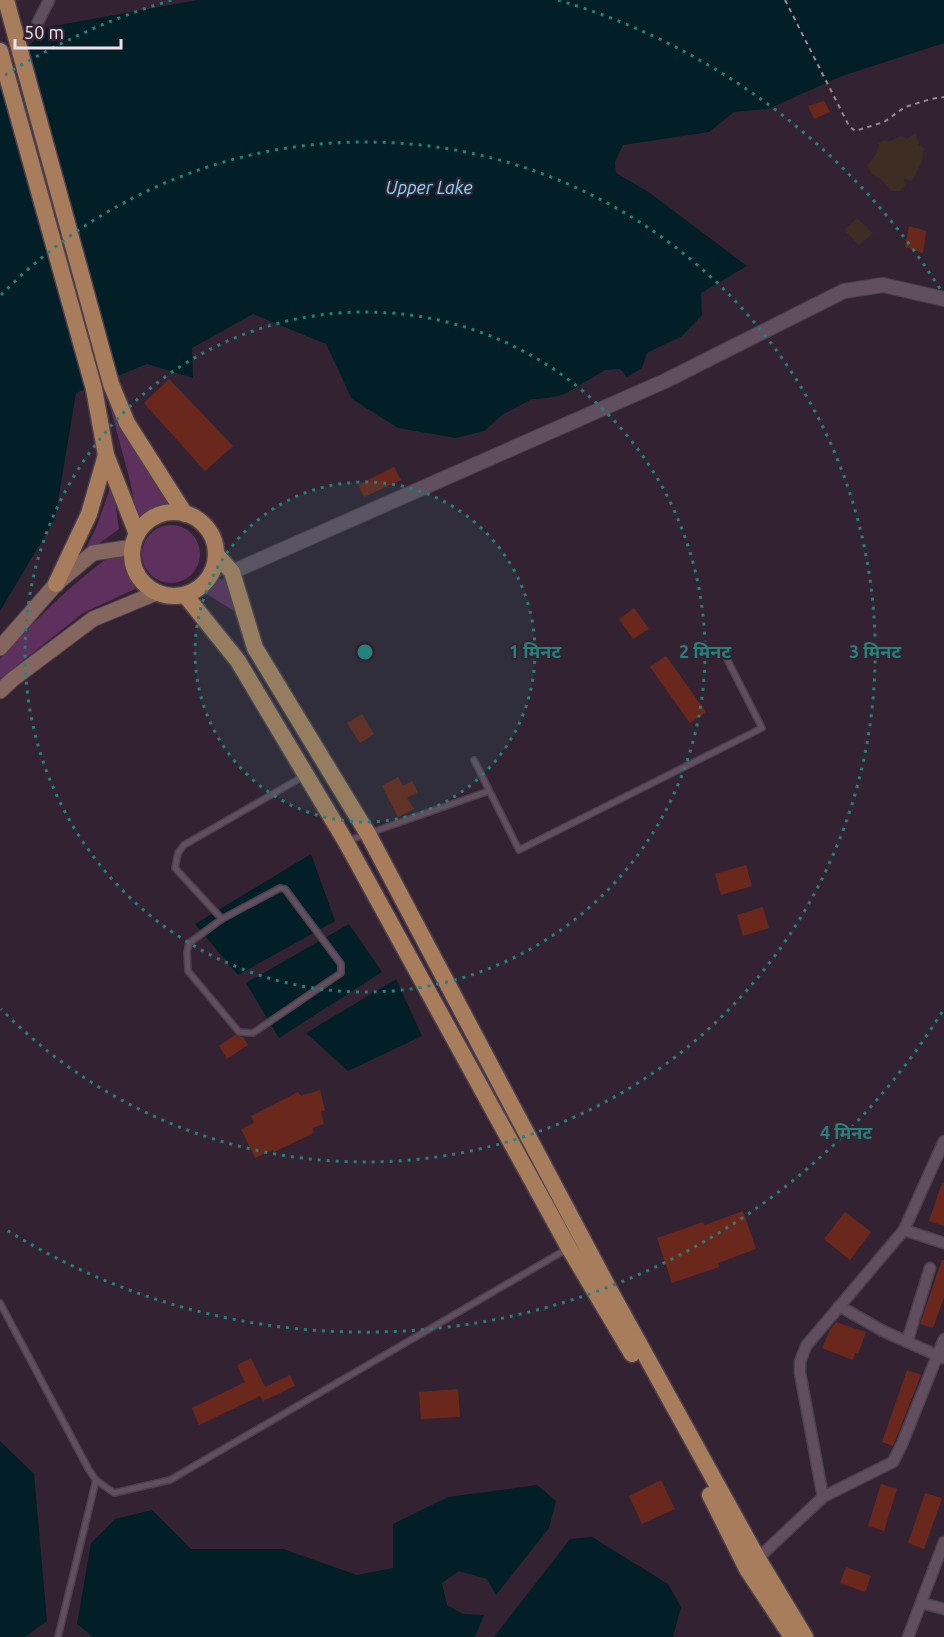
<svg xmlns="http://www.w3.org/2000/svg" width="944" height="1637" font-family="Ubuntu,'Noto Sans Devanagari',sans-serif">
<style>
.commercial{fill:#3d2d22}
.green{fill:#5e305d}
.water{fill:#021e27}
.building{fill:#6a281d}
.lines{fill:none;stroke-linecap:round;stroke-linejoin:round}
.service-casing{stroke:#4d404d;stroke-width:8}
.minor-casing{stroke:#4d404d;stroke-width:13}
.tertiary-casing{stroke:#4d404d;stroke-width:16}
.secondary-casing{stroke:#4d404d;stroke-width:17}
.primary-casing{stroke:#4d404d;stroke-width:19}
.path{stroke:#968895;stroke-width:2;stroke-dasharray:4.5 4.5;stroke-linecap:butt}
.service{stroke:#614f60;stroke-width:5}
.minor{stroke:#614f60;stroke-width:10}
.tertiary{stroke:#614f60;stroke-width:14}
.secondary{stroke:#85665e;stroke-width:15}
.primary{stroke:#a87d5c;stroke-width:16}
.ring{fill:none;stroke:#25817b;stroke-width:3;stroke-dasharray:3 6}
.labels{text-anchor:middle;stroke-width:4.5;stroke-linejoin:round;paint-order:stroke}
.water-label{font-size:18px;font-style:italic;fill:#7cdcfc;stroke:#332332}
.centre{fill:#25817b;stroke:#332332;stroke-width:3}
.ring-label{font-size:18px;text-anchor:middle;font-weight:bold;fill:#25817b;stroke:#332332;stroke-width:4.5;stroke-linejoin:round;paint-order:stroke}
</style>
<rect width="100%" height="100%" fill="#332332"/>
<!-- commercial -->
<g class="commercial">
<path d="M916 133 919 145 925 149 923 152 922 162 912 181 904 178 905 186 899 191H891L882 180 872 174 867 166 876 154 879 143 885 140 889 142 901 136 906 139Z"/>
<path d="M857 218 873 233 859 245 844 230Z"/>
</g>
<!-- green -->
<g class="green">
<path d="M108 399 135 450 170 503 159 505 137 517 130 481Z"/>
<path d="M111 486 113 487 119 529 82 556 96 528Z"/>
<circle cx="171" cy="554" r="29"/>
<path d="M122 548 135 589 83 613 0 679V659C35 620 78 577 122 548Z"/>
<path d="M226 577 237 613 205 593 213 582Z"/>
</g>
<!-- water -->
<g class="water">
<path d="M198 0H944V43L842 76 768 109 734 112 709 132 623 145 615 162 616 173 650 193 747 266 701 293 702 315 682 336 647 353 642 368 627 377 620 369 605 370 565 394 548 398 532 399 502 415 484 431 456 438 398 428 352 399 326 344 253 314 192 348 193 378 147 364 76 393 55 519 0 611V74L48 27Z"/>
<path d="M311 854 335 921 238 975 195 924Z"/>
<path d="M349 924 382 972 279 1038 246 983Z"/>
<path d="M396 979 422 1036 348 1071 306 1033Z"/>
<path d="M0 1441 34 1474 47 1621 25 1637H0Z"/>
<path d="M537 1485 556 1501 549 1528 496 1595 487 1579 459 1571 442 1583 447 1605 463 1614 484 1615 475 1637H93L77 1624 91 1543 115 1519 152 1510 191 1549H283L357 1575 393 1568V1524L448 1497Z"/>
<path d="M592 1537 668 1584 681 1607 673 1637H494L570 1539Z"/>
</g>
<!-- building -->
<g class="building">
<path d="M824 101 830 112 814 119 808 106Z"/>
<path d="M909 226 926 231 923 253 905 247Z"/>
<path d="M169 379 233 446 205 471 144 403Z"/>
<path d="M394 467 401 480 364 497 358 485Z"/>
<path d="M634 608 649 629 633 639 619 619Z"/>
<path d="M666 656 706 712 690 723 650 667Z"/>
<path d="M362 714 374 734 360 743 347 723Z"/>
<path d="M398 777 403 786 412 781 418 792 407 798 414 809 398 817 382 786Z"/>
<path d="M746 865 752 886 721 895 715 874Z"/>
<path d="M763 907 769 928 743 936 737 915Z"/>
<path d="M235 1035 243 1037 248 1045 227 1059 219 1046Z"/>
<path d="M320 1090 325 1110 321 1112 324 1124 312 1128 314 1133 274 1152 273 1150 255 1158 241 1129 254 1123 251 1116 298 1092 301 1096Z"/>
<path d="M942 1183 944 1184V1226L929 1221Z"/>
<path d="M743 1211 756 1249 718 1263 719 1267 672 1283 657 1238 703 1222 705 1225Z"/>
<path d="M845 1212 871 1232 850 1260 824 1239Z"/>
<path d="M942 1260H944V1297L933 1328 920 1324Z"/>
<path d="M836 1322 866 1332 858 1354 855 1353 853 1360 822 1348 830 1330Z"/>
<path d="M251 1358 265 1387 290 1375 295 1386 263 1401 260 1396 199 1425 192 1408 245 1382 237 1365Z"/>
<path d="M907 1370 921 1375 893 1446 882 1442Z"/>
<path d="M458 1389 460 1417 421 1419 419 1392Z"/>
<path d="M661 1480 675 1509 642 1524 629 1496Z"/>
<path d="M881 1484 897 1489 884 1531 868 1526Z"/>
<path d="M925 1493 942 1498 924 1549 908 1543Z"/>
<path d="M846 1567 871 1576 865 1592 840 1583Z"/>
</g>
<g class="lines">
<defs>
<g id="service">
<path d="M474 760 519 850 762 728 726 657"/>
<path d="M347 841 489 791"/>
<path d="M280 888 285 889 341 964V973L253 1033 239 1032 188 971 187 952 189 943 222 919Z"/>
<path d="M222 919 175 868 178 853 184 845 304 776"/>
<path d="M0 1303 89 1470 96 1480 114 1493 170 1480 567 1249"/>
<path d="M58 1637 96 1480"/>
</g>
<g id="minor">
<path d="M38 22 49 0"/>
<path d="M904 1230 944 1243"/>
<path d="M839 1306 883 1331 943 1358"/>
<path d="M907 1342 930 1268"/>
<path d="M823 1497 800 1373V1362L806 1346 904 1230 944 1141"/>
<path d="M754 1562 823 1497 893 1462 902 1444 944 1339"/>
<path d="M921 1603 944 1609"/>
<path d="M908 1637 944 1542"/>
</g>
<path id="tertiary" d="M232 572 665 381 844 291 883 285 944 299"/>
<g id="secondary">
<path d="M0 648 56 584 93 553 133 547"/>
<path d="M0 691 13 679 93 619 156 593"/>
</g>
<g id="primary">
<path d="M6 0 111 384 127 423 185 514"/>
<path d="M0 51 94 389 106 455 137 534"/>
<circle cx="174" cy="554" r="42"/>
<path d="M216 554 232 572 255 648 368 834 609 1289 758 1559 805 1637"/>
<path d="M56 584 89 514 106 455"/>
<path d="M185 595 238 661 346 842 569 1248 632 1354"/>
<path d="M710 1495 747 1569 792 1637"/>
</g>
</defs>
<!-- service casing -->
<use href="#service" class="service-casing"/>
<!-- minor casing -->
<use href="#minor" class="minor-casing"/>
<!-- tertiary casing -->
<use href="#tertiary" class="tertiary-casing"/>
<!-- secondary casing -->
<use href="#secondary" class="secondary-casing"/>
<!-- primary casing -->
<use href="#primary" class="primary-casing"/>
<!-- path -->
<path class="path" d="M785 0 849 126 855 131 884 122 905 107 931 99 944 97"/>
<!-- service -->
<use href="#service" class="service"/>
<!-- minor -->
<use href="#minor" class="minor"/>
<!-- tertiary -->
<use href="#tertiary" class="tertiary"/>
<!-- secondary -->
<use href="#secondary" class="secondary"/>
<!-- primary -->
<use href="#primary" class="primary"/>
</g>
<!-- distance rings -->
<circle cx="365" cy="652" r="170" fill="#25817b" fill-opacity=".12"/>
<g class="ring">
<circle cx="365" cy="652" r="170"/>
<circle cx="365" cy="652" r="340"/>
<path d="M1 295A510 510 0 1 1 1 1009"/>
<path d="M942 1012A680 680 0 0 1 5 1229M5 75A680 680 0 0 1 172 0M558 0A680 680 0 0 1 942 292"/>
</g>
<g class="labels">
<!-- water labels -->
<g class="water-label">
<text x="429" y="194">Upper Lake</text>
</g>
</g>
<circle cx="365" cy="652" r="9" class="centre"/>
<g class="ring-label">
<text x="535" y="658">1 मिनट</text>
<text x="705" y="658">2 मिनट</text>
<text x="875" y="658">3 मिनट</text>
<text x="846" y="1139">4 मिनट</text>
</g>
<!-- scale -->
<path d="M15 39v9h106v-9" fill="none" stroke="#eee3ed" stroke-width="3"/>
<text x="24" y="39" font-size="18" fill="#eee3ed" stroke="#332332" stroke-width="4.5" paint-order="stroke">50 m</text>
</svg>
